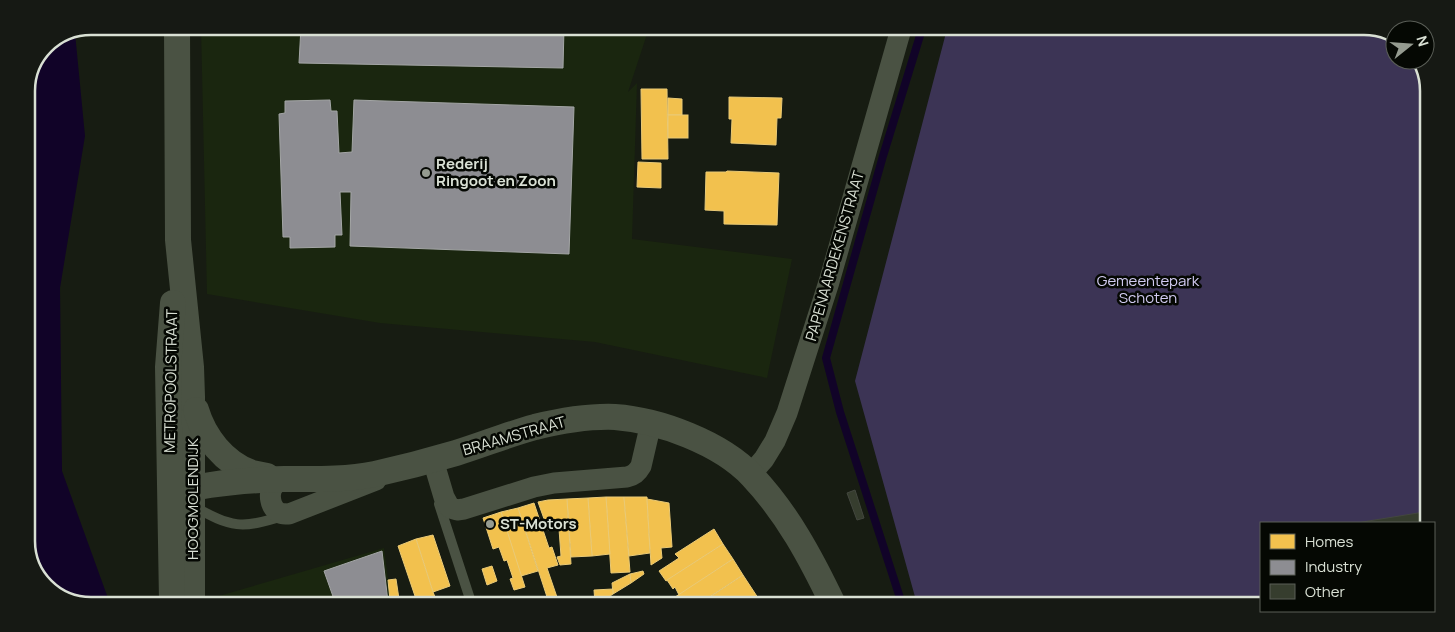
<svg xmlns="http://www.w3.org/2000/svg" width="1455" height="632" font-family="Manrope,sans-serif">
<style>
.built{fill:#1a260f}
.green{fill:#3c3455}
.water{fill:#110328}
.homes{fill:#f2c14e;stroke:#eaca76}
.industry{fill:#8d8d92;stroke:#a4a6a6}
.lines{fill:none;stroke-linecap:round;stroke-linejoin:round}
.stream{stroke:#110328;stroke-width:8}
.building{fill:#363d2e;stroke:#43473f}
.service{stroke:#4a5243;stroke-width:10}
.minor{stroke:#4a5243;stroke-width:21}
.tertiary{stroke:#4a5243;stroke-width:26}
.poi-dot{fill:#959b90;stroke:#050803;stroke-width:2}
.labels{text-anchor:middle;stroke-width:5;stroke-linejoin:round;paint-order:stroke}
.poi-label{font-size:15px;font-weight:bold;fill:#d9e0d4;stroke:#050803;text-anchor:start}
.street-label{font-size:15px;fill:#d9e0d4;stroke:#050803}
.park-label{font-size:15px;fill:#d2cbf1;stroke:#050803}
.rim{fill:none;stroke:#d9e0d4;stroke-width:2.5}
</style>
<rect width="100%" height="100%" fill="#171c12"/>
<!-- built -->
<g class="built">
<path d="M201 27 649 28 628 92 637 83 632 239 792 259 767 378 595 342 380 323 207 294Z"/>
<path d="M384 548 391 602 212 601V598Z"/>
</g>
<!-- green -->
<path class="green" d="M947 29 1388 31 1395 36V60H1419L1429 87 1424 523H1261V605L917 604 855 381Z"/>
<!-- water -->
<path class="water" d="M75 33 85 136 60 288 62 471 109 601H67L40 580 26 545V87L45 45Z"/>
<!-- homes -->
<g class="homes">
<path d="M641 89H667L668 159H642Z"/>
<path d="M729 97 782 98 781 118H777L776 145 731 143 732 119H729Z"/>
<path d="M668 98 682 99V115H668Z"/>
<rect x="668" y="115" width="20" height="23"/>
<path d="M638 162 661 163V188L637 187Z"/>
<path d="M727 171 779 173 777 225 724 224V211L705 210 706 172H726Z"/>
<path d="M606 497H624L630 572 611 573Z"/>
<path d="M606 497 610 554 592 556 588 498Z"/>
<path d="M624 497H647L650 553 629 556Z"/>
<path d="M588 498 592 556 571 557 567 499Z"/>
<path d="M567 499 571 564 560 565 557 557 561 556 559 529 548 530 538 502 548 500Z"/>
<path d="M647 499 669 503 672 547 661 548 662 558 651 565Z"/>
<path d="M534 503 549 548 552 547 558 565 547 568 559 603H549L518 508Z"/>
<path d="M518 508 538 571 521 576 501 512Z"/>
<path d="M501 512 525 587 514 590 510 579 513 578 507 560 504 561 499 547 493 549 483 518Z"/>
<path d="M714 529 723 544 666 581 659 571 679 558 675 554Z"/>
<path d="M433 535 450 586 433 592 416 539Z"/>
<path d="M416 539 433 592 437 602H417L398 546Z"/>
<path d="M723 544 733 559 679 595 675 587 673 589 667 580Z"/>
<path d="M733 559 743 575 700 603H690L689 601 686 603H666Z"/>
<path d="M492 566 497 581 487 585 482 569Z"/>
<path d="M643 571 644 574 631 583 630 574Z"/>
<path d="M630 574 631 583 613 594 612 583Z"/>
<path d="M743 575 762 604 705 603 704 601Z"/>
<path d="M396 579 399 599 390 600 388 580Z"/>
<path d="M613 589V594L600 603H595L594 590Z"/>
</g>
<!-- industry -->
<g class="industry">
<path d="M301 27 564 28 563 68 299 63Z"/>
<path d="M330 100 331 111H337L339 153 352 152 354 100 574 107 569 254 350 246 351 192H340L342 235H335V247L290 248V237H283L279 114 285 113V101Z"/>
<path d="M382 551 388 602H335L324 571Z"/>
</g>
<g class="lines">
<!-- stream -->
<path class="stream" d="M902 604 840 412 826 358 883 156 922 29"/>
</g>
<!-- building -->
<g class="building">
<path d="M855 490 864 518 857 520 847 493Z"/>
<path d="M1424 512V523H1356L1387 518Z"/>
</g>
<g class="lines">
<!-- service -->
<g class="service">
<path d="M439 504 471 602"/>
<path d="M193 506C232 528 241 529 283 516"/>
</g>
<!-- minor -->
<g class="minor">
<path d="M433 460 444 497 450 508 457 510 464 509 534 487 554 483 627 477C634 475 637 473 641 466L651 423"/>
<path d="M751 474 764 459 775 441 787 413 829 282 901 29"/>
<path d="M282 479C282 480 275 483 275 484 267 492 270 509 280 513 283 514 286 514 289 514L376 480"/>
</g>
<!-- tertiary -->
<g class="tertiary">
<path d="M177 27 178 240 191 367 192 397V601"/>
<path d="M196 410C204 437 224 463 252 473 257 474 262 475 267 476"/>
<path d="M171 493C208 483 245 480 284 479 314 479 345 480 375 474 402 468 429 461 456 453 482 445 509 434 535 427 560 421 589 416 615 417 659 420 721 443 752 476 787 513 811 558 833 604"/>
<path d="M172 601 168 367 173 303"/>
</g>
</g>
<!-- markers -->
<g class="poi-dot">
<circle cx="426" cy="173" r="5"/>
<circle cx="490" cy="524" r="5"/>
</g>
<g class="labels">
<!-- poi labels -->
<g class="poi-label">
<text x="436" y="169">Rederij<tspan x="436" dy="17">Ringoot en Zoon</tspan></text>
<text x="500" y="529">ST-Motors</text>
</g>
<!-- street labels -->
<g class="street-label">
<text transform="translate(835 256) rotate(-74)" y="5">PAPENAARDEKENSTRAAT</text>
<text transform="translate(171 381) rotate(-89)" y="5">METROPOOLSTRAAT</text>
<text transform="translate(514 436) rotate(-16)" y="5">BRAAMSTRAAT</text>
<text transform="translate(193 499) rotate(-90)" y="5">HOOGMOLENDIJK</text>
</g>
<!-- park labels -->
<g class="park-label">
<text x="1148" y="286">Gemeentepark<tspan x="1148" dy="17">Schoten</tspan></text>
</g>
</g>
<!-- crop -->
<path d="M0 0H1455V632H0ZM91 35H1364A56 56 0 0 1 1420 91V541A56 56 0 0 1 1364 597H91A56 56 0 0 1 35 541V91A56 56 0 0 1 91 35Z" fill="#161914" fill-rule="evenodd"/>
<path class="rim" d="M91 35H1364A56 56 0 0 1 1420 91V541A56 56 0 0 1 1364 597H91A56 56 0 0 1 35 541V91A56 56 0 0 1 91 35Z"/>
<!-- legend -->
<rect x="1260" y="522" width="175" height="90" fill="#050803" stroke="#5a5e57"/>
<rect x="1270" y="534" width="25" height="15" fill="#f2c14e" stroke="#5a5e57"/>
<text x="1305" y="547" font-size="15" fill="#d9e0d4">Homes</text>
<rect x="1270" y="560" width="25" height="15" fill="#8d8d92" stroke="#5a5e57"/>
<text x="1305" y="572" font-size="15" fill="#d9e0d4">Industry</text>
<rect x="1270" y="584" width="25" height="15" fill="#363d2e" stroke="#5a5e57"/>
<text x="1305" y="597" font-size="15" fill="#d9e0d4">Other</text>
<!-- north arrow -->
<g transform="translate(1410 45) rotate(73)"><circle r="24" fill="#050803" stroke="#5a5e57"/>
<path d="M0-4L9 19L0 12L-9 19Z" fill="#959b90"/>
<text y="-8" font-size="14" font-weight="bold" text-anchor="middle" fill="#d9e0d4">N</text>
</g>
</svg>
